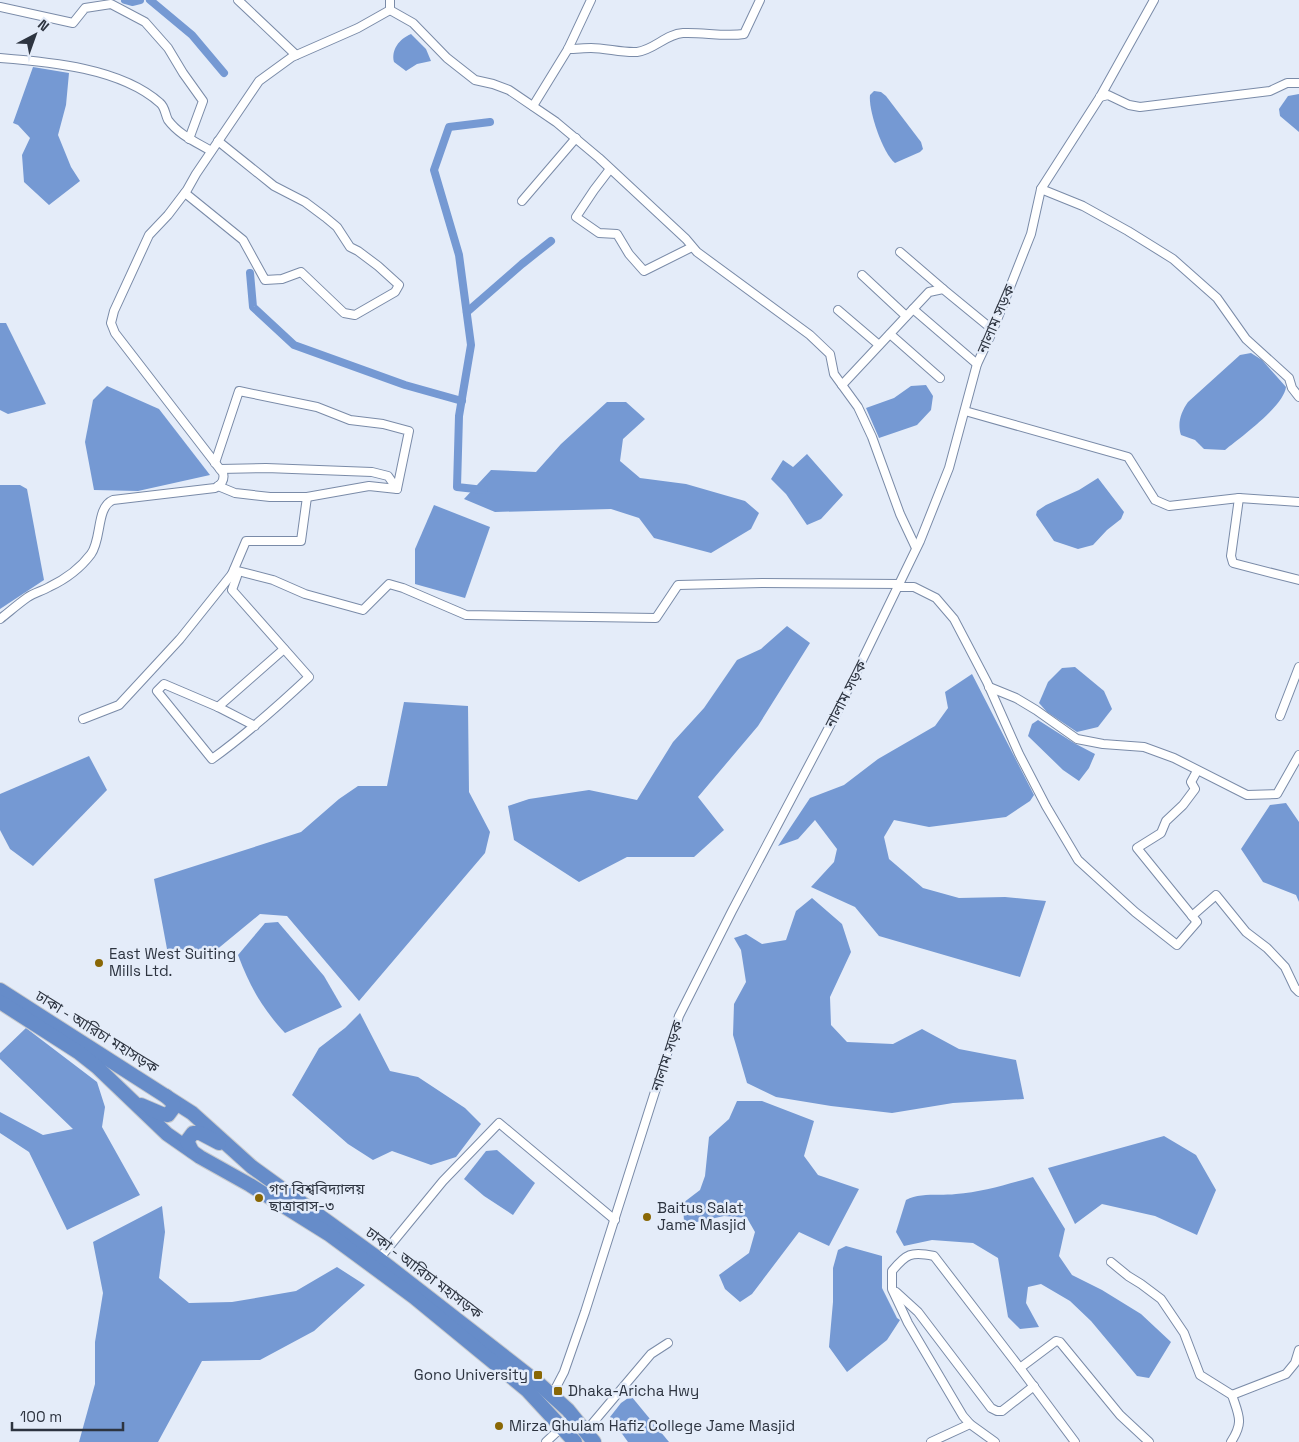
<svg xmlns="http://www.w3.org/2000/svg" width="1299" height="1442" font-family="'Space Grotesk','Noto Sans Bengali',sans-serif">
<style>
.water{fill:#7599d3}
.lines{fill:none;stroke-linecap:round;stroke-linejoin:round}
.canal{stroke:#7599d3;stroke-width:8}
.street-casing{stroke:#7a8ba8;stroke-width:10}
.highway-casing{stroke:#c8cacd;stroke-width:16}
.street{stroke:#fff;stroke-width:8}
.highway{stroke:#668cc9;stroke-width:14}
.poi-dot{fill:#896705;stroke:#e4ecf9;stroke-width:2}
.labels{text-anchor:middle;stroke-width:5;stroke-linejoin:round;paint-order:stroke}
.street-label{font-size:15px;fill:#2d3440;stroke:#e4ecf9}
.poi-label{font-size:15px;fill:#2d3440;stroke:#e4ecf9;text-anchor:start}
</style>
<rect width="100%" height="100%" fill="#e4ecf9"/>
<!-- water -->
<g class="water">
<path d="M411 34 426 49 431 61 417 64 406 71 394 62C391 50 399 39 411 34Z"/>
<path d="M33 67 69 73 66 105 58 135 71 167 80 181 49 205 24 182 22 155 30 138 18 125 13 123Z"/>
<path d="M874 91 881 92 886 96 921 142 923 149 920 152 895 163C883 154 868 110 870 95Z"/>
<path d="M1299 94V132L1280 116 1279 109 1288 96Z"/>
<path d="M0 323H6L46 404 8 414 0 410Z"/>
<path d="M1251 353 1262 360 1286 387C1284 406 1240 438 1225 450L1204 449 1195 440 1181 435C1177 423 1181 412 1188 402L1240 355Z"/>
<path d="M926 385 933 396 931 410 917 425 879 438 866 408 894 398 911 386Z"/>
<path d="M107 386 159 409 210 475 138 491 94 490 85 442 93 400Z"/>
<path d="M607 402H626L645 419 623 439 620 461 640 478 686 484 745 501 759 513 751 529 711 553 654 538 639 518 611 509 495 512 464 499 491 470 536 472 561 444Z"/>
<path d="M807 454 843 495 821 519 807 525 786 494 771 479 783 460 793 467Z"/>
<path d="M1098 478 1124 512 1121 519 1107 530 1093 545 1078 549 1054 541 1036 515 1037 511 1046 505 1079 490Z"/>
<path d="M0 485H20L27 489 44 580 0 609Z"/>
<path d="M434 505 490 527 465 598 415 584V549Z"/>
<path d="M787 626 810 643 758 726 698 797 724 830 694 857H627L579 882 514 840 508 806 529 799 589 790 637 800 673 742 704 708 737 660 761 649Z"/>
<path d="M1075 667 1104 691 1112 709 1098 727 1077 732 1047 712 1039 703 1048 682 1062 668Z"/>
<path d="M972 674 1034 795 1030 801 1006 817 929 827 894 820 884 837 889 859 923 888 959 898 1005 897 1046 901 1020 977 879 936 855 907 811 887 834 862 837 849 815 820 798 839 778 846 810 798 844 785 878 759 935 726 948 708 945 692Z"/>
<path d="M404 702 468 706 469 792 490 832 485 853 359 1001 287 916 260 914 215 951 167 949 154 879 301 832 339 799 358 786H387Z"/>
<path d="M1038 720 1074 743 1095 754 1089 768 1079 781 1063 770 1028 736 1032 724Z"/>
<path d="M89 756 107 790 33 866 10 849 0 830V794Z"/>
<path d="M1286 803 1299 822V902L1296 895 1263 882 1241 849 1270 805Z"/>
<path d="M812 898 842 924 851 952 830 997 831 1025 847 1042 893 1044 922 1029 959 1049 1016 1060 1024 1099 953 1103 892 1113 831 1106 776 1097 747 1083 733 1035 734 1004 746 982 741 950 734 938 746 934 762 944 786 940 796 911Z"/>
<path d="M278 922 324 976 342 1007 285 1033C262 1008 250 987 238 955L265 923Z"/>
<path d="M360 1013 390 1071 418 1077 465 1108 481 1124 456 1157 431 1165 392 1151 373 1160 348 1144 292 1095 319 1048 345 1028Z"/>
<path d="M26 1028 97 1082 105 1107 102 1127 140 1195 67 1230 29 1152 0 1133V1112L43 1135 73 1129 0 1059V1053Z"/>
<path d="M737 1101H762L814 1121 804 1156 818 1175 859 1189 829 1246 799 1232 752 1294 740 1302 725 1289 719 1275 749 1253 755 1232 747 1218 724 1216 697 1222H684L683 1203 700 1190 705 1176 709 1137 729 1119Z"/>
<path d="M1164 1136 1196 1155 1216 1190 1197 1235 1155 1216 1102 1204 1075 1224 1048 1168Z"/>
<path d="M497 1150 535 1183 513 1215 484 1196 464 1179 486 1151Z"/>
<path d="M1033 1177 1065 1229 1059 1256 1072 1275 1102 1290 1141 1314 1171 1342 1149 1378 1137 1376 1091 1321 1070 1301 1041 1284 1028 1287 1026 1303 1039 1327 1020 1329 1008 1317 998 1258 973 1243 932 1240 904 1246 896 1232 906 1200C920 1192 940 1196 956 1194 982 1192 1008 1184 1033 1177Z"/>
<path d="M162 1206 165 1232 159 1278 189 1303 232 1302 296 1291 337 1267 365 1285 314 1331 260 1360 202 1361 158 1442H79L95 1384V1342L103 1293 93 1242Z"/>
<path d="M846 1246 882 1256V1288L897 1318 900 1320 887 1340 847 1372 829 1347 833 1302V1268L838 1250Z"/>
<path d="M631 1396 669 1442H628L610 1417 621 1403Z"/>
</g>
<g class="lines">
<!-- canal -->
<g class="canal">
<path d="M125 0 132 2 140 0"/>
<path d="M150 0 192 35 224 73"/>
<path d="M250 273 253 307 294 345 405 385 462 401"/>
<path d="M467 312 522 264 551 241"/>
<path d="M484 490 457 487 459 416 471 345 459 255 434 170 449 127 490 122"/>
</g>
<defs>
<g id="street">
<path d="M238 0 296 55"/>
<path d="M0 7 73 23 85 8 111 4 145 22 168 48 183 73 203 101 189 139"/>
<path d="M390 10 413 23 447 58 475 80 493 84 509 90 556 122 599 158 686 239 697 252 810 335 830 354 834 374 842 385"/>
<path d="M568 49C576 49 584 48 591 48 606 48 622 53 637 52 654 50 666 34 683 33 703 32 724 37 744 34L760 0"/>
<path d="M0 58C50 62 121 68 160 103 165 107 165 114 168 120 179 135 196 142 211 151"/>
<path d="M1100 97 1108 95 1129 105 1140 107 1270 91 1287 83H1299"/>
<path d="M533 106 568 49 591 0"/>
<path d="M610 169 594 190 576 217 599 233 617 234 629 254 644 271 692 247"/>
<path d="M1041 189 1083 206 1128 231 1173 259 1217 298 1246 339 1289 378 1292 388 1299 397"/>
<path d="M185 193 243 240 265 280 282 279 301 272 344 313 355 315 395 292 399 285 378 266 358 251 350 247 337 227 325 217 305 202 274 186 218 141"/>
<path d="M522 201 576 138"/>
<path d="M900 252 943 289"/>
<path d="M862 275 906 316"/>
<path d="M913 309 977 364"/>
<path d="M838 310 879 345"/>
<path d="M890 334 940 378"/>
<path d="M965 411 1128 457 1155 500 1169 506 1239 498 1299 502"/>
<path d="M215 463 239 391 317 407 350 420 383 424 409 431 397 489 388 476 372 472 266 468 220 469"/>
<path d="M218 486 235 493 270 497H307L369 486 397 489"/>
<path d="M1239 498 1231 556 1233 563 1299 580"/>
<path d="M916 548 900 514 872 437 858 407 842 385 929 292 943 289 993 330"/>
<path d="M234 570 273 580 305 594 363 610 389 584 403 588 466 615 656 618 678 585 762 583 900 584"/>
<path d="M898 587H914L936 598 954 619 987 682 1019 754 1046 806 1078 860 1135 912 1177 945 1197 922 1137 848 1161 833 1166 821 1183 805 1195 789 1191 782 1197 771"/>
<path d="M0 619C9 612 18 604 28 597 34 593 42 591 49 587 66 579 79 570 91 554 102 539 96 507 113 500L215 488C221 485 225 480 223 473L115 333 111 323 114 311 149 235 168 215 187 190 196 174 259 81 292 57 358 28 390 10V0"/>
<path d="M989 687 1016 698 1036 710 1077 739 1103 744 1144 747 1174 758 1247 795 1277 794 1299 755"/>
<path d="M218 707 284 649"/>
<path d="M1280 716 1299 667"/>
<path d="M83 719 119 705 180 639 232 574"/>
<path d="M255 726 218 707 164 684 157 691 212 759C247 734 278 706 309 677L232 590 237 576 232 574 246 541H301L307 497"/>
<path d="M1192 916 1216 895 1246 932 1267 948 1285 967 1295 988 1299 992"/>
<path d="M379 1259 443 1181 499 1123 615 1220"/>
<path d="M1111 1262 1128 1276 1141 1284 1161 1299 1184 1333 1200 1375 1232 1395"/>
<path d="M896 1292 918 1312 991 1408 997 1411H1002L1034 1386"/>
<path d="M552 1395 564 1372 585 1312 679 1016 732 911 836 714 920 541 949 468 977 364 993 330 1031 234 1041 189 1100 97 1154 0"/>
<path d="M970 1424 963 1416 908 1323 892 1289V1271C906 1254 911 1251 934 1256L1020 1368"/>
<path d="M586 1431 651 1354 668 1343"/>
<path d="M546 1442 562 1427"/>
<path d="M931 1442 970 1424 995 1442"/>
<path d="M1075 1442 1020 1368 1056 1341 1060 1342 1120 1415 1149 1442"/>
<path d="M1231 1442C1244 1422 1239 1416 1232 1395L1286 1374 1295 1363 1299 1350"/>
</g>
<g id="highway">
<path d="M0 990 192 1113 252 1167 379 1259 537 1382 568 1410 594 1442"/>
<path d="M0 1002 78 1052 97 1067 167 1134 200 1157 250 1185 330 1235 414 1297 527 1390 575 1442"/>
<path d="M141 1105 162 1114 168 1115 174 1107 172 1102 166 1096"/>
<path d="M192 1151 187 1141 193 1133H200L219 1143"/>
</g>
</defs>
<!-- street casing -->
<use href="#street" class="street-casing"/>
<!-- highway casing -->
<use href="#highway" class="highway-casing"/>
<!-- street -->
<use href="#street" class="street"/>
<!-- highway -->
<use href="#highway" class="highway"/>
</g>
<!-- markers -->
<g class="poi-dot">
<circle cx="99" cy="963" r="5"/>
<circle cx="259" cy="1198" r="5"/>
<circle cx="647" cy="1217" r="5"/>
<rect x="533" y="1370" width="10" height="10" rx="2.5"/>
<rect x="553" y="1386" width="10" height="10" rx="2.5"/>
<circle cx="499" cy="1426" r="5"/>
</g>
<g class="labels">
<!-- street labels -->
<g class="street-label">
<text transform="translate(996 319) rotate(-67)" y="5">নালাম সড়ক</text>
<text transform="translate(846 694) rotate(-63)" y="5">নালাম সড়ক</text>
<text transform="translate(97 1032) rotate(32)" y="5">ঢাকা - আরিচা মহাসড়ক</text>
<text transform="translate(667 1056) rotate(-72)" y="5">নালাম সড়ক</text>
<text transform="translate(424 1273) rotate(37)" y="5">ঢাকা - আরিচা মহাসড়ক</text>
</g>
<!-- poi labels -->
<g class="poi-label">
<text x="109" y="959">East West Suiting<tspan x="109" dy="17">Mills Ltd.</tspan></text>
<text x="269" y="1194">গণ বিশ্ববিদ্যালয়<tspan x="269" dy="17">ছাত্রাবাস-৩</tspan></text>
<text x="657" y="1213">Baitus Salat<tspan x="657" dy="17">Jame Masjid</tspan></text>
<text x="528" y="1380" text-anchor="end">Gono University</text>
<text x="568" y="1396">Dhaka-Aricha Hwy</text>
<text x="509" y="1431">Mirza Ghulam Hafiz College Jame Masjid</text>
</g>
</g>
<!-- north arrow -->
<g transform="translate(35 35) rotate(41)" stroke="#e4ecf9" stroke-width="4" paint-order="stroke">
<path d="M0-4L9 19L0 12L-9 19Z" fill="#2d3440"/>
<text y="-8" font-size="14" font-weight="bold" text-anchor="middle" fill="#2d3440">N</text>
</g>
<!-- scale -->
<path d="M12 1422v8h111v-8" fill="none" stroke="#2d3440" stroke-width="2.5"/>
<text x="20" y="1422" font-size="15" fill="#2d3440" stroke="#e4ecf9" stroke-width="4" paint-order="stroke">100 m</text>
</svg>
